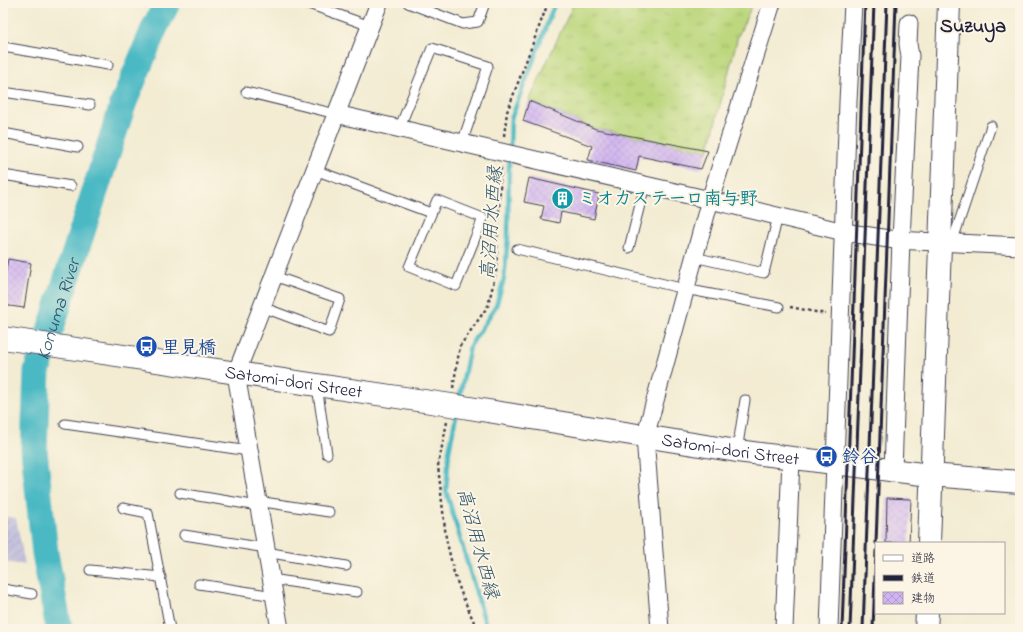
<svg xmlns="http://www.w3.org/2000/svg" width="1023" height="632" font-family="'Indie Flower','Klee One',sans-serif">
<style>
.industrial{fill:url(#industrial-furrows)}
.grass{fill:url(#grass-tufts);stroke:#6f7c5c}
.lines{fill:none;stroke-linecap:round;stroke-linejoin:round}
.stream{stroke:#4bb9c4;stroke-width:4.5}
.river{stroke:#4bb9c4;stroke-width:27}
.building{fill:url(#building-cross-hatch)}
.service-casing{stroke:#414052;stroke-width:11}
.minor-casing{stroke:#414052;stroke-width:19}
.tertiary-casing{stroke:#414052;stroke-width:24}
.path{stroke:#414052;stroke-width:2.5;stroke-dasharray:3 3;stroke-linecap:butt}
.service{stroke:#fff;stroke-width:9}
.minor{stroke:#fff;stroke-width:17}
.tertiary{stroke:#fff;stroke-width:22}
.rail{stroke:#22223b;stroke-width:3}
.labels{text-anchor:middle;stroke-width:4;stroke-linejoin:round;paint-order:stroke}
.culture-label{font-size:18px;font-weight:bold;fill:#0d838f;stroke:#fcf5e5;text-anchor:start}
.transit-label{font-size:18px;font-weight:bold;fill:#164399;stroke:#fcf5e5;text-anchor:start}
.street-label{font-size:18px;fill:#22223b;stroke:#fcf5e5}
.water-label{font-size:19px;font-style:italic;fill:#30576b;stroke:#fcf5e5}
.quarter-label{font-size:20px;font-weight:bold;fill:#22223b;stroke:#fcf5e5}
</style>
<defs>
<pattern id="industrial-furrows" width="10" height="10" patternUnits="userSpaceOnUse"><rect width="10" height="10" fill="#c3c1db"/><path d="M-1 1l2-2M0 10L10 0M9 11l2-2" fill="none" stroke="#a7a6bd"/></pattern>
<pattern id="grass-tufts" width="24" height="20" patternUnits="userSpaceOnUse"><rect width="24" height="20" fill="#bcd77d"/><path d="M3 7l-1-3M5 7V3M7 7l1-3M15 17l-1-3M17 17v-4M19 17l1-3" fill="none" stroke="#a1b86d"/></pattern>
<pattern id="building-cross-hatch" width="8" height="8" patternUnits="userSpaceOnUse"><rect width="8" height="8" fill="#d0b4f1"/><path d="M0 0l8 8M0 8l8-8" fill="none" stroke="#b29ad0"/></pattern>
</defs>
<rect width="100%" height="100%" fill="#fcf5e5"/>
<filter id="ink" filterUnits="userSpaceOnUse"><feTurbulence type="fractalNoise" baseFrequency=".025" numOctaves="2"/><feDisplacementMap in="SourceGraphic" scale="8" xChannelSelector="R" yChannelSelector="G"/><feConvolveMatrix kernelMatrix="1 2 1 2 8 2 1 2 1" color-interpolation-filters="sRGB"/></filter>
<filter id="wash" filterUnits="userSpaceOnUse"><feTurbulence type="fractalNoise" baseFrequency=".012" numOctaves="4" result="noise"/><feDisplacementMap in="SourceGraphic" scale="16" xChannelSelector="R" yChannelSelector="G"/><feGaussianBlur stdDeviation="0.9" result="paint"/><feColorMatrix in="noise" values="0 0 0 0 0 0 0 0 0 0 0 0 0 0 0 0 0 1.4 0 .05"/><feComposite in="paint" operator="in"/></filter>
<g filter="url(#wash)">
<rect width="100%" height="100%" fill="#f3ecd3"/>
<!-- industrial -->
<path class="industrial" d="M3 516 16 518 25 565 3 562Z"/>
<!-- grass -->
<path class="grass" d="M574 3H753L738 36 708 151 596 129 529 101Z"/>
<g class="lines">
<!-- stream -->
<g class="stream">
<path d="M510 150 511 119 555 3"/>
<path d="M459 400 470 346 496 306 504 279 508 237 509 158"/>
<path d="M457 411 449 451 446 491 487 629"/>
</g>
<!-- river -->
<path class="river" id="s1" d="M59 629 45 553 34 450 37 371 123 104 154 29 167 3"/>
</g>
<g id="blocks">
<!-- building -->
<g class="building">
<path d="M529 101 596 129 708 151 701 169 639 156 636 171 588 160 592 146 523 121Z"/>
<path d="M529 178 599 194 594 219 561 212 559 223 541 219 544 206 524 202Z"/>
<path d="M8 259 31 263 24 308 3 305V286Z"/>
<path d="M887 498 911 499 909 543H886Z"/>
</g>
</g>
</g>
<g filter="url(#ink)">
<use href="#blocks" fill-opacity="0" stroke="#414052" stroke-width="1"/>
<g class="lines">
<defs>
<g id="service">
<path d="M306 3 370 26"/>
<path d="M408 3 463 24 478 22 485 3"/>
<path d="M3 47 108 65"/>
<path d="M3 92 90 105"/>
<path d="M246 92 336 114"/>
<path d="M399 129 432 48 488 66 462 143"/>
<path d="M3 133 78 147"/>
<path d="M315 170 431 213"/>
<path d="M3 175 71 186"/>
<path d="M437 200 483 218 456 286 409 267Z"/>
<path d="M952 243 991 126"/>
<path d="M629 248 645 185"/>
<path d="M517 249 685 289 779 307"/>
<path d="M694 257 764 273 778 216"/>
<path d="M262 307 329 332 340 299 274 276"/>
<path d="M317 386 327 454"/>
<path d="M65 424 249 451"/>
<path d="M737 451 745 400"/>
<path d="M180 493 258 506"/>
<path d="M257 501 329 512"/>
<path d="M123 508 148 513 170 629"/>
<path d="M184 535 266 548"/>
<path d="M266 552 346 566"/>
<path d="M90 570 161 577"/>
<path d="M271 579 357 592"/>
<path d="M199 584 274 596"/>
<path d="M3 589 32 594"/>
</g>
<g id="minor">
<path d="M336 114 710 200 844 232 895 240 1020 246"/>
<path d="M893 471 901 240 910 56 908 44 909 23"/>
<path d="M280 629 236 374 379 3"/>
<path d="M660 629 645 437 710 200 772 3"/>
<path d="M784 629 791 459"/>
<path d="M829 629 848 102 853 3"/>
</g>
<g id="tertiary">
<path id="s2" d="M3 338 451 405 737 451 930 475 1020 482"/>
<path d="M929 543 949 3"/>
<path d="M926 629 927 613"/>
</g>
</defs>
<!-- service casing -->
<use href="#service" class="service-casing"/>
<!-- minor casing -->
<use href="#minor" class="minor-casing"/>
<!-- tertiary casing -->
<use href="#tertiary" class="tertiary-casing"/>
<!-- path -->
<g class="path">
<path d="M504 136 507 112 548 3"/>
<path d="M790 307 826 314"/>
<path d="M453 388 460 346 488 306 496 272 501 167"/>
<path d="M447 422 438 466 446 538 454 573 462 595 477 629"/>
</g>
<!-- service -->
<use href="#service" class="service"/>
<!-- minor -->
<use href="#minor" class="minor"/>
<!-- tertiary -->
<use href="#tertiary" class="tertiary"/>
<!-- rail -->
<g class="rail">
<path d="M876 543 896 3"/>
<path d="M842 629 865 3"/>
<path d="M850 629 874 3"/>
<path d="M863 629 887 3"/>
<path d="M873 629 876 551"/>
</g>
</g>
</g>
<!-- icons -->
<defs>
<symbol id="building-disc" viewBox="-11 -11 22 22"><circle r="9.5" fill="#0f9aa8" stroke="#fcf5e5"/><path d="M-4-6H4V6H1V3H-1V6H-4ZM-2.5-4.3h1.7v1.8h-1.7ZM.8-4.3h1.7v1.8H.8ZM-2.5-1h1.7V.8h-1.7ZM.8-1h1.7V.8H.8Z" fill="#fff"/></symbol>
<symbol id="bus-disc" viewBox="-11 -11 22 22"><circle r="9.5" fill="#1a4fb4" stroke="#fcf5e5"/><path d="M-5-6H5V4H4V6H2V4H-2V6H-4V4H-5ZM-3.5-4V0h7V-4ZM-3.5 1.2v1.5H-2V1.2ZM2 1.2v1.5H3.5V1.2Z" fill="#fff"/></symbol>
</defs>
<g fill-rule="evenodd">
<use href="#building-disc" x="550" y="186" width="25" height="25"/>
<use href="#bus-disc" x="134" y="334" width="25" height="25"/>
<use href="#bus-disc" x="814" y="444" width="25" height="25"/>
</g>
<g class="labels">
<!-- culture labels -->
<g class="culture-label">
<text x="578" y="204">ミオカステーロ南与野</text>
</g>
<!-- transit labels -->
<g class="transit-label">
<text x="162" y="353">里見橋</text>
<text x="842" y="462">鈴谷</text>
</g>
<!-- street labels -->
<g class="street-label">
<text dy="6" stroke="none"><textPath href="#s2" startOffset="294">Satomi-dori Street</textPath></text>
<text dy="6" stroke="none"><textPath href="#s2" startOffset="736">Satomi-dori Street</textPath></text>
</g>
<!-- water labels -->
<g class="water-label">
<text transform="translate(490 223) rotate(-86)" y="7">高沼用水西縁</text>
<text dy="7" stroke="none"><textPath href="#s1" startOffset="325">Konuma River</textPath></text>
<text transform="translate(479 543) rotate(75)" y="7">高沼用水西縁</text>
</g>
<!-- quarter labels -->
<g class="quarter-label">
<text x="973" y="32">Suzuya</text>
</g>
</g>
<!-- margin -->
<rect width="1023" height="632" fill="none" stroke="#fcf5e5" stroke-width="16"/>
<!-- legend -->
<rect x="875" y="542" width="130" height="72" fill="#fcf5e5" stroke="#a5a1a1"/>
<rect x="883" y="555" width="20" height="6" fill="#ffffff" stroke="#a5a1a1"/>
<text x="911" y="562" font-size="12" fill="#22223b">道路</text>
<rect x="883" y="575" width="20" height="6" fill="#22223b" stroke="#a5a1a1"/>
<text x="911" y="582" font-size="12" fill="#22223b">鉄道</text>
<rect x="883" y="592" width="20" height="12" fill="url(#building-cross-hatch)" stroke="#a5a1a1"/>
<text x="911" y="602" font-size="12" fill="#22223b">建物</text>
</svg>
